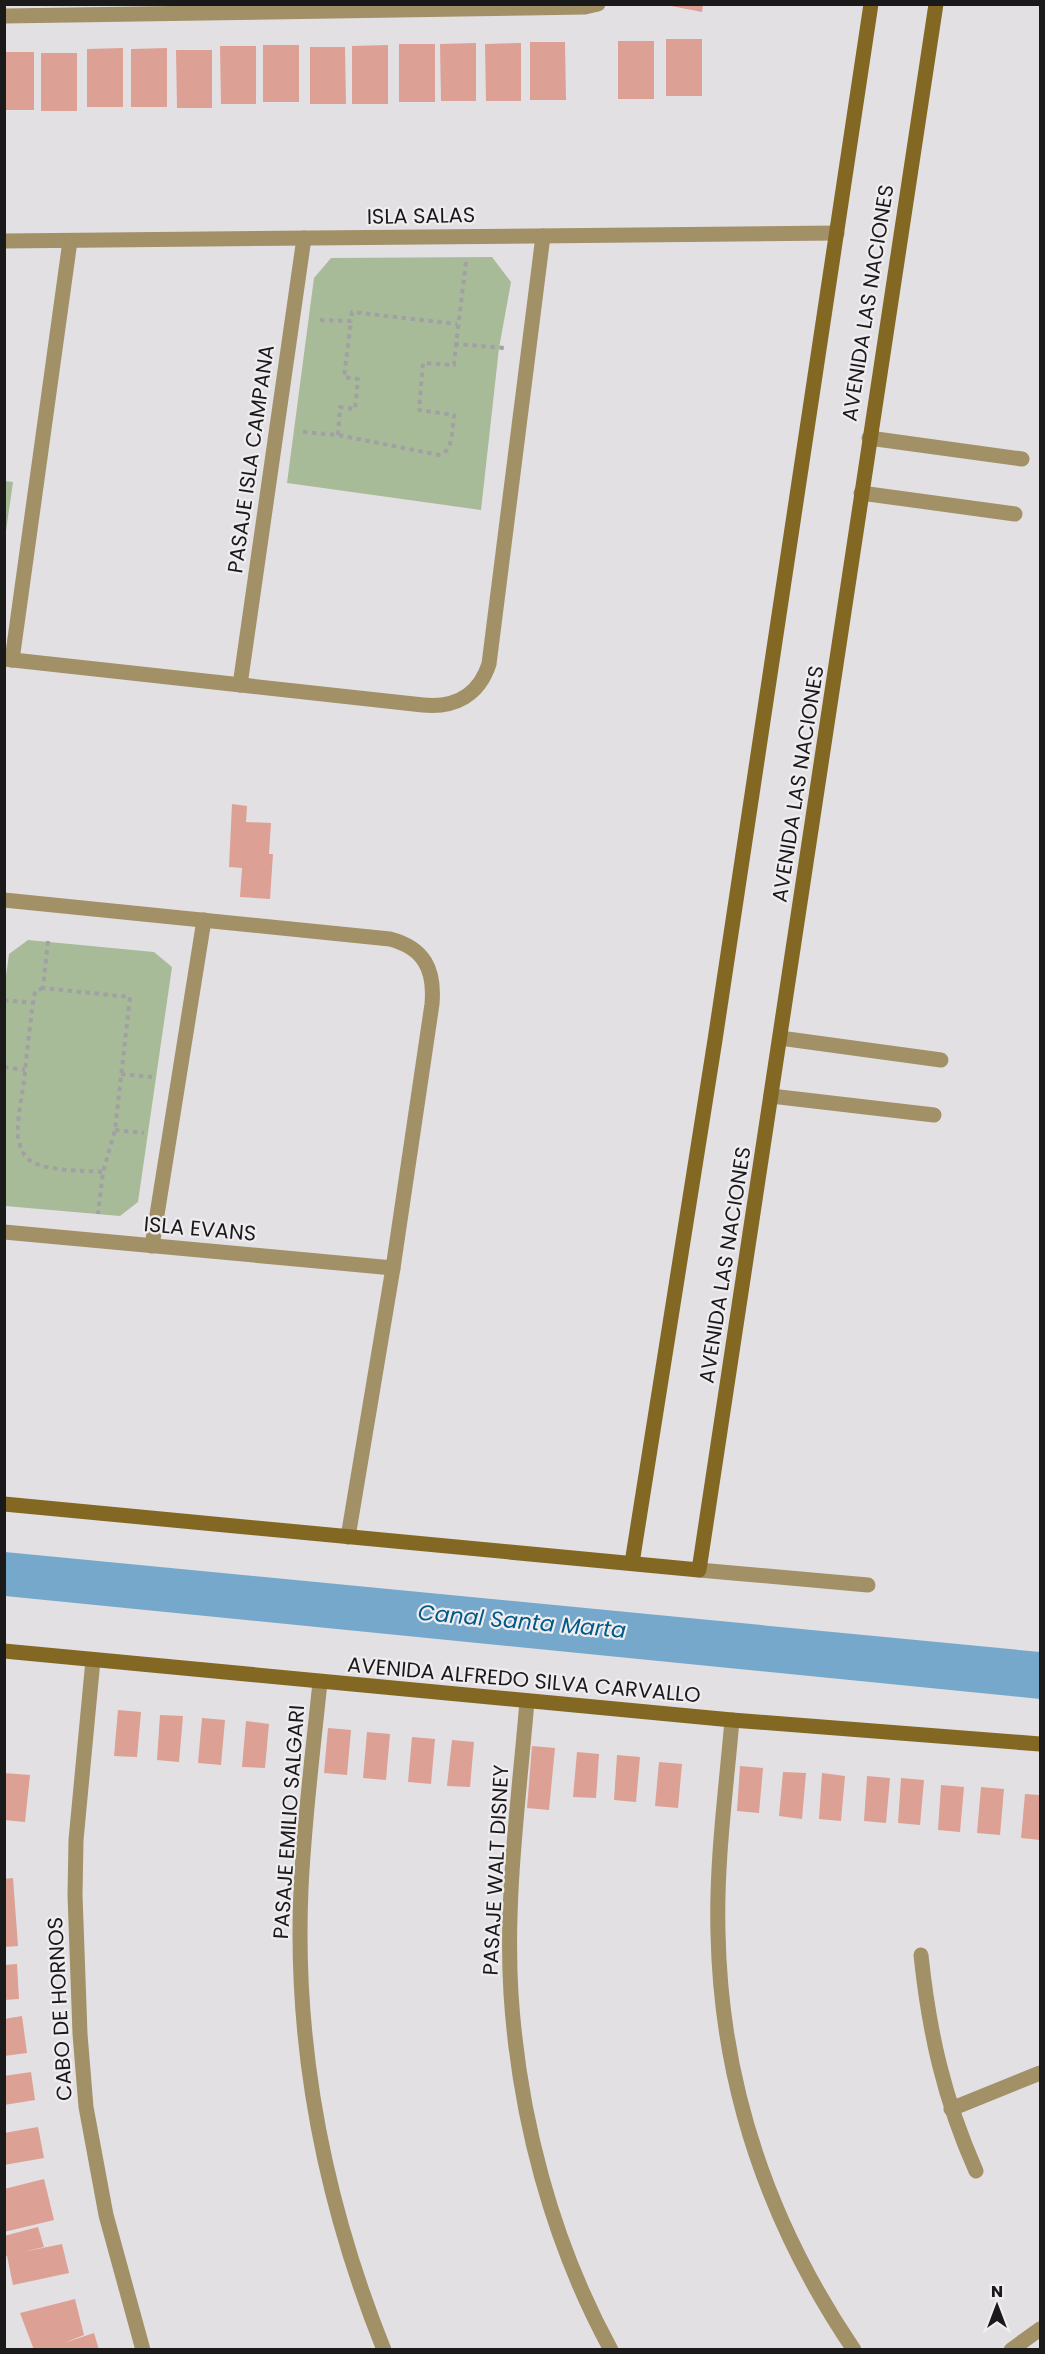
<svg xmlns="http://www.w3.org/2000/svg" width="1045" height="2354" font-family="Poppins,sans-serif">
<style>
.green{fill:#a7bb99}
.water{fill:#76a8cc}
.building{fill:#dda094}
.lines{fill:none;stroke-linecap:round;stroke-linejoin:round}
.path{stroke:#a2a0a2;stroke-width:4;stroke-dasharray:4.5 4.5;stroke-linecap:butt}
.street{stroke:#a29067;stroke-width:15}
.secondary{stroke:#836823;stroke-width:15}
.labels{text-anchor:middle;stroke-width:4.5;stroke-linejoin:round;paint-order:stroke}
.street-label{font-size:21px;fill:#1b1a1b;stroke:#f0edf0}
.water-label{font-size:22px;font-style:italic;fill:#005a88;stroke:#f0edf0}
</style>
<rect width="100%" height="100%" fill="#e3e0e3"/>
<!-- green -->
<g class="green">
<path d="M492 257 511 282 499 348 481 510 287 483 314 278 331 258Z"/>
<path d="M5 481 13 482 5 538 4 481Z"/>
<path d="M28 940 154 952 172 967 138 1202 120 1216 5 1206V983L9 954Z"/>
</g>
<!-- water -->
<path class="water" d="M5 1552 1040 1652V1699L5 1596Z"/>
<!-- building -->
<g class="building">
<path d="M661 4H703L702 12Z"/>
<rect x="666" y="39" width="36" height="57"/>
<rect x="618" y="41" width="36" height="58"/>
<path d="M530 42H565L566 100H530Z"/>
<path d="M476 43V101H441L440 44Z"/>
<path d="M521 43V101H486L485 44Z"/>
<rect x="399" y="44" width="36" height="58"/>
<rect x="263" y="45" width="36" height="57"/>
<path d="M388 45V104H352V46Z"/>
<path d="M220 46H256V104H221Z"/>
<path d="M310 47H345L346 104H310Z"/>
<path d="M123 48V107H87V49Z"/>
<path d="M167 48V107H131V49Z"/>
<path d="M176 50H212V108H177Z"/>
<rect x="4" y="52" width="30" height="58"/>
<rect x="41" y="53" width="36" height="58"/>
<path d="M232 804 247 806 246 822 271 823 269 854H273L270 899 240 897 242 868 229 867Z"/>
<path d="M118 1710 141 1712 137 1757 114 1756Z"/>
<path d="M160 1715 183 1716 179 1762 157 1760Z"/>
<path d="M202 1718 225 1720 221 1765 198 1763Z"/>
<path d="M246 1721 269 1724 265 1768 242 1767Z"/>
<path d="M328 1728 351 1730 347 1775 324 1773Z"/>
<path d="M367 1732 390 1734 386 1780 363 1778Z"/>
<path d="M412 1737 435 1739 431 1784 408 1782Z"/>
<path d="M452 1740 474 1742 470 1787 447 1786Z"/>
<path d="M532 1746 555 1748 549 1810 527 1808Z"/>
<path d="M577 1752 599 1754 596 1798 573 1797Z"/>
<path d="M617 1755 640 1757 636 1802 614 1800Z"/>
<path d="M659 1762 682 1764 678 1808 655 1806Z"/>
<path d="M740 1766 763 1768 759 1813 737 1811Z"/>
<path d="M783 1772 806 1773 802 1819 779 1816Z"/>
<path d="M4 1773 30 1775 25 1822 4 1820Z"/>
<path d="M822 1773 845 1776 841 1821 819 1819Z"/>
<path d="M867 1776 890 1778 886 1823 864 1821Z"/>
<path d="M901 1778 924 1780 920 1825 898 1823Z"/>
<path d="M941 1785 964 1787 960 1832 938 1830Z"/>
<path d="M981 1787 1004 1789 1000 1835 977 1833Z"/>
<path d="M1025 1794 1040 1795V1840L1021 1838Z"/>
<path d="M13 1878 18 1946 4 1947V1879Z"/>
<path d="M17 1964 19 1999 4 2000V1965Z"/>
<path d="M22 2016 27 2053 4 2056V2019Z"/>
<path d="M31 2072 35 2100 4 2105V2076Z"/>
<path d="M38 2127 44 2158 4 2165V2133Z"/>
<path d="M44 2179 54 2220 4 2232V2189Z"/>
<path d="M38 2227 44 2247 23 2252 62 2244 69 2273 13 2285 7 2256H4V2236Z"/>
<path d="M75 2299 84 2335 64 2343 94 2333 99 2350H34L20 2313Z"/>
</g>
<g class="lines">
<!-- path -->
<g class="path">
<path d="M466 262 456 344 504 348"/>
<path d="M320 320 351 321 352 312 457 324"/>
<path d="M303 432 338 435 439 455C454 452 452 428 454 415L419 410 423 363 454 365 456 344"/>
<path d="M338 435 340 407 355 409 358 379 344 377 351 321"/>
<path d="M48 941 43 988 130 997 115 1130 103 1172 98 1214"/>
<path d="M43 988 35 991C30 1021 27 1052 24 1082 21 1100 17 1119 18 1137 19 1144 22 1153 27 1158 41 1172 83 1170 103 1172"/>
<path d="M4 1000 33 1003"/>
<path d="M4 1067 25 1070"/>
<path d="M121 1074 152 1077"/>
<path d="M115 1130 144 1133"/>
</g>
<!-- street -->
<g class="street">
<path d="M4 16 526 8 585 7 598 4"/>
<path d="M4 241 837 233"/>
<path d="M869 438 1022 459"/>
<path d="M861 493 1015 514"/>
<path d="M4 659 423 705C455 708 479 695 489 664L543 236"/>
<path d="M12 660 70 241"/>
<path d="M240 685 304 238"/>
<path d="M4 900 390 939C424 948 435 969 432 1004L393 1268 348 1537"/>
<path d="M780 1038 941 1060"/>
<path d="M771 1096 934 1115"/>
<path d="M4 1232 393 1268"/>
<path d="M152 1246 204 920"/>
<path d="M699 1570 868 1585"/>
<path d="M93 1660 76 1840 75 1895 80 2034 86 2107 106 2215 143 2350"/>
<path d="M320 1682C313 1751 304 1820 301 1889 294 2048 325 2203 384 2350"/>
<path d="M527 1701C519 1798 505 1897 511 1994 519 2117 552 2242 611 2350"/>
<path d="M732 1720C726 1791 716 1862 718 1933 721 2086 768 2223 854 2350"/>
<path d="M921 1955C929 2032 944 2099 976 2171"/>
<path d="M951 2109 1040 2073"/>
<path d="M1011 2350 1040 2329"/>
</g>
<!-- secondary -->
<g class="secondary">
<path d="M4 1504 699 1570 936 4"/>
<path d="M632 1563 715 1040 871 4"/>
<path d="M4 1651 732 1720 1040 1744"/>
</g>
</g>
<g class="labels">
<!-- street labels -->
<g class="street-label">
<text transform="translate(421 216) rotate(-1)" y="7">ISLA SALAS</text>
<text transform="translate(868 303) rotate(-81)" y="7">AVENIDA LAS NACIONES</text>
<text transform="translate(251 459) rotate(-82)" y="7">PASAJE ISLA CAMPANA</text>
<text transform="translate(798 784) rotate(-81)" y="7">AVENIDA LAS NACIONES</text>
<text transform="translate(200 1229) rotate(5)" y="7">ISLA EVANS</text>
<text transform="translate(725 1265) rotate(-81)" y="7">AVENIDA LAS NACIONES</text>
<text transform="translate(524 1680) rotate(5)" y="7">AVENIDA ALFREDO SILVA CARVALLO</text>
<text transform="translate(289 1822) rotate(-86)" y="7">PASAJE EMILIO SALGARI</text>
<text transform="translate(496 1870) rotate(-87)" y="7">PASAJE WALT DISNEY</text>
<text transform="translate(60 2009) rotate(-93)" y="7">CABO DE HORNOS</text>
</g>
<!-- water labels -->
<g class="water-label">
<text transform="translate(522 1621) rotate(5)" y="8">Canal Santa Marta</text>
</g>
</g>
<!-- border -->
<rect width="1045" height="2354" fill="none" stroke="#1b1a1b" stroke-width="12"/>
<!-- north arrow -->
<g transform="translate(997 2306)" stroke="#f0edf0" stroke-width="4.5" paint-order="stroke">
<path d="M0-4.5L10 22L0 15L-10 22Z" fill="#1b1a1b"/>
<text y="-9" font-size="16" font-weight="bold" text-anchor="middle" fill="#1b1a1b">N</text>
</g>
</svg>
